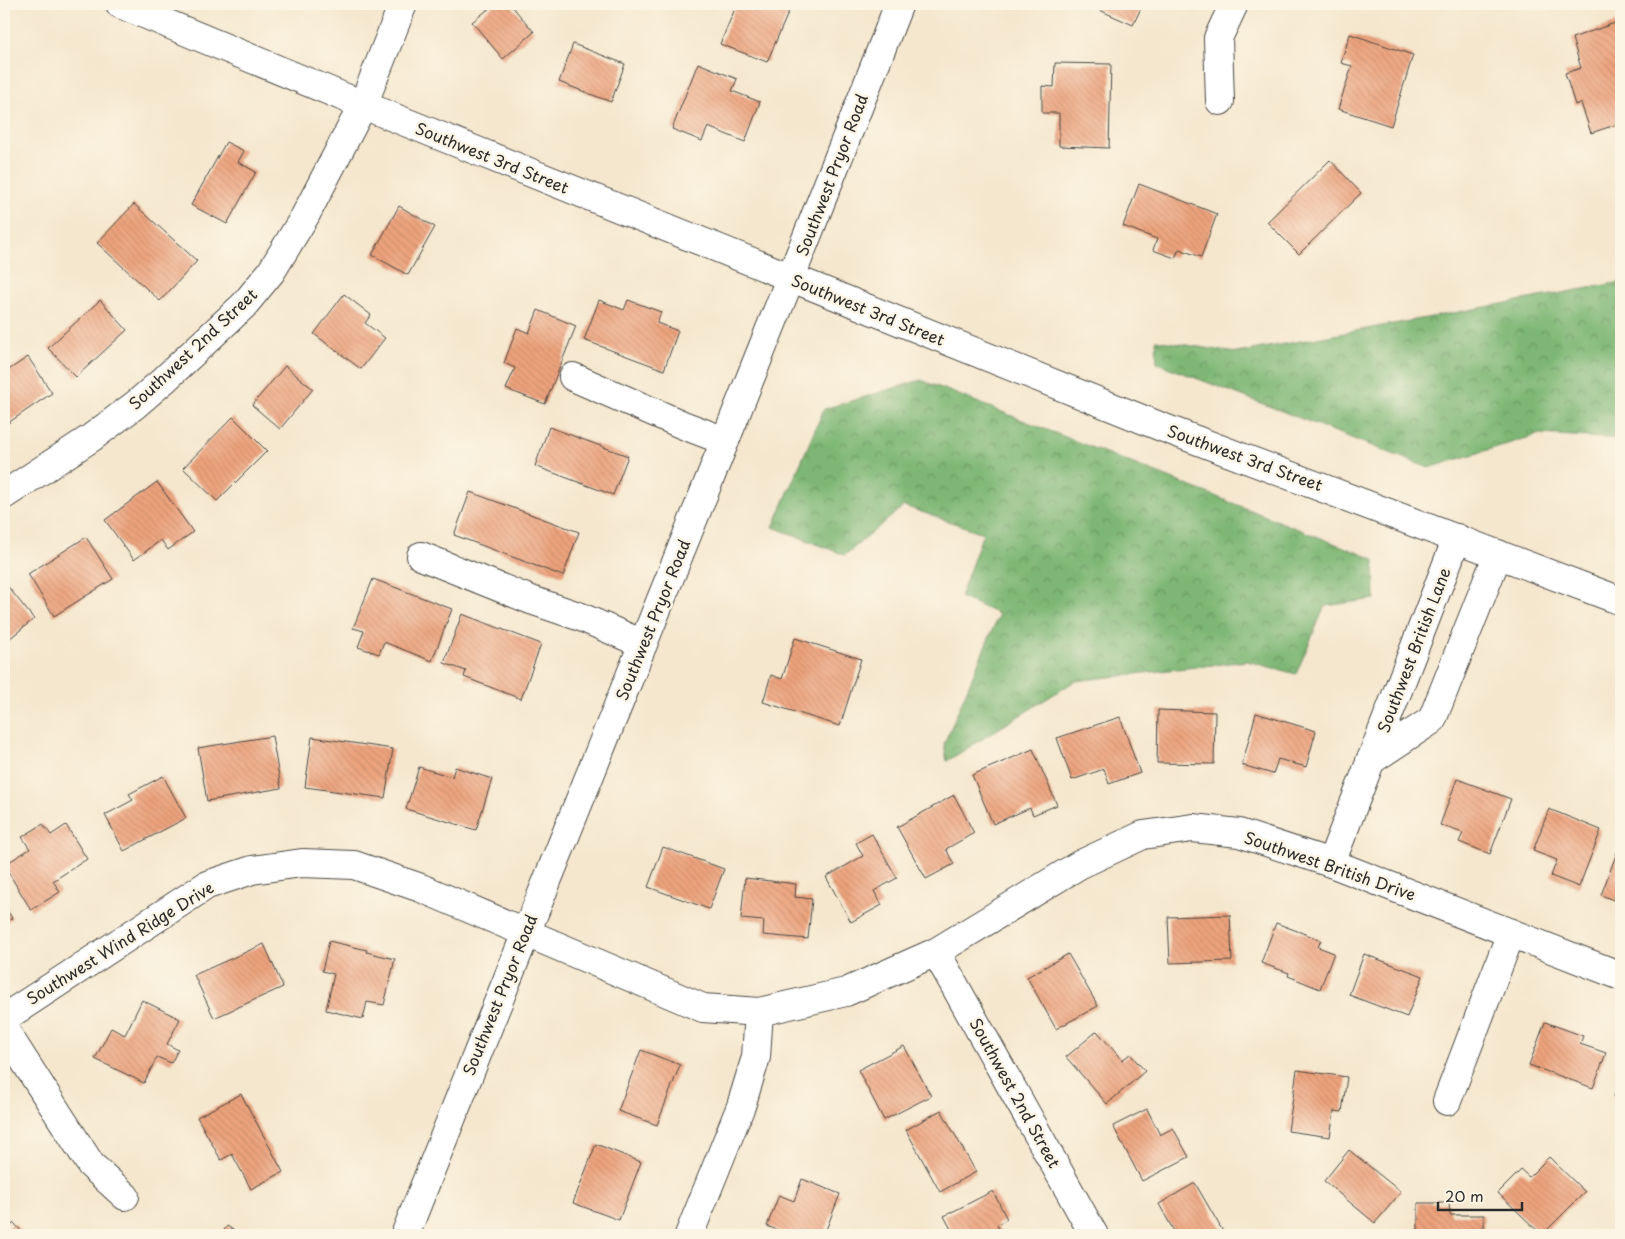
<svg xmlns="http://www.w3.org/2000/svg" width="1625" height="1239" font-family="'Playpen Sans',sans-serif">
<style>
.forest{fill:url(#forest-crowns);stroke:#547150}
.building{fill:url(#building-back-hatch)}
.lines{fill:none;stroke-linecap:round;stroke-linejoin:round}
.minor-casing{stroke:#494743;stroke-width:30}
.major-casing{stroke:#494743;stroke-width:30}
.minor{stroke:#fff;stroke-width:28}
.major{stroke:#fff;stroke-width:28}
.labels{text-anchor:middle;stroke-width:5;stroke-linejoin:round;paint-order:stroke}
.street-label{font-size:16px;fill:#2b2b2b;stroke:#fcf5e5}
</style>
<defs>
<pattern id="forest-crowns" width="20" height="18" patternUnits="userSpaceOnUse" patternTransform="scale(1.25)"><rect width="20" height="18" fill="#7eb774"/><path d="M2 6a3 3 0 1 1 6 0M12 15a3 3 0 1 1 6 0" fill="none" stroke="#67955f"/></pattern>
<pattern id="building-back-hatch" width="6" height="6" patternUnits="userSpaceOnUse" patternTransform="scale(1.25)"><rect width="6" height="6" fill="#eda37d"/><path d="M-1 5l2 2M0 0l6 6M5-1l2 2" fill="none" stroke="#cb8c6c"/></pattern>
</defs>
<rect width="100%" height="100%" fill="#fcf5e5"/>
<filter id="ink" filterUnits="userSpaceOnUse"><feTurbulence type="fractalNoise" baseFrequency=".02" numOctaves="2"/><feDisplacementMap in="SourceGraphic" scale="10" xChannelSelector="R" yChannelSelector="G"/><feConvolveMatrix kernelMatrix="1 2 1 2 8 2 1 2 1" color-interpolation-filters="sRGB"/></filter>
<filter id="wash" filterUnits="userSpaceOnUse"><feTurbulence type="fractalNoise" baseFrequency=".0096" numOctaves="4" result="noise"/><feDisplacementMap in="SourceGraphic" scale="20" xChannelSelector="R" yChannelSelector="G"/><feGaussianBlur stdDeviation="1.12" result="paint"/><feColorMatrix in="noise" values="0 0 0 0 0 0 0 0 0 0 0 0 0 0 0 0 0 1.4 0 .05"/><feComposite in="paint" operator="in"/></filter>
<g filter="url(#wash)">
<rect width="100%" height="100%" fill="#f5e7ce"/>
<!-- forest -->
<g class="forest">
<path d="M1621 282V439L1540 434 1429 468 1157 363 1156 340 1236 353Z"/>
<path d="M921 380 1374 559 1375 599 1325 606 1296 674 1247 661 1075 681 947 761 944 744 999 614 960 597 983 533 904 506 845 555 773 527 824 409Z"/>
</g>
<g id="blocks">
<!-- building -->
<g class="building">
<path d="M495 4H510L534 32 503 59 472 22Z"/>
<path d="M737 4H792L767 62 720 44Z"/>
<path d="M1086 4H1143L1133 25Z"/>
<path d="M1618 22 1621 31V123L1591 133 1581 103 1575 105 1565 73 1581 68 1572 38Z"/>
<path d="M1350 34 1413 55 1391 126 1338 109 1352 66 1341 63Z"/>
<path d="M573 44 625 64 611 102 559 82Z"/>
<path d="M698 63 737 79 732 91 760 102 745 142 708 127 702 141 672 129Z"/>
<path d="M1055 63 1111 64 1109 148 1059 146V113H1042V86L1054 87Z"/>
<path d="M226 142 244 151 238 162 256 172 227 224 191 205Z"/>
<path d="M1330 160 1361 193 1299 254 1267 222Z"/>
<path d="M1139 184 1217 214 1201 257 1179 249 1175 258 1153 250 1157 239 1123 226Z"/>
<path d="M134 204 197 261 160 301 97 243Z"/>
<path d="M399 206 435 227 408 275 372 255Z"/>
<path d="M344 294 371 315 365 323 385 338 361 369 314 334Z"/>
<path d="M100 300 127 330 76 377 48 348Z"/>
<path d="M599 300 624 310 628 300 661 312 657 323 678 331 664 370 584 340Z"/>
<path d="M538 310 576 326 545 404 506 389 515 368 504 363 517 328 529 333Z"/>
<path d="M28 357 52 393 5 425 4 373Z"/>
<path d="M285 366 313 389 280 429 252 405Z"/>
<path d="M233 417 267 451 217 501 183 468Z"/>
<path d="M549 427 628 456 613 495 535 466Z"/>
<path d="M157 482 193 532 168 550 161 540 134 560 105 520Z"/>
<path d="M470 492 579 532 563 576 454 535Z"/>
<path d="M86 537 113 579 54 616 28 574Z"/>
<path d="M373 579 452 609 432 661 384 642 379 654 358 647 364 631 353 628Z"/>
<path d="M5 583 34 619 4 643V584Z"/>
<path d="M462 614 541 644 521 699 464 677 466 671 444 663Z"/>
<path d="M795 638 861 659 840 726 763 702 771 675 782 679Z"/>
<path d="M1158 710 1215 712 1214 764 1157 763Z"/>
<path d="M1256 713 1316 731 1306 767 1278 759 1273 774 1242 765Z"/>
<path d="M1120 717 1140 773 1109 784 1104 769 1072 780 1057 738Z"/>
<path d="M272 736 281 788 207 801 198 748Z"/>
<path d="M312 737 393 749 385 798 305 787Z"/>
<path d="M1033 749 1057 805 1033 815 1030 808 993 824 972 775Z"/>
<path d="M419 767 452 777 455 767 492 779 476 830 406 809Z"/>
<path d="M163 776 186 818 124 851 105 815 133 800 129 794Z"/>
<path d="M1457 779 1511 799 1490 854 1459 842 1463 833 1440 825Z"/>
<path d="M954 795 974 833 946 849 954 864 926 879 897 827Z"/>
<path d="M1549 809 1601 830 1579 887 1551 876 1557 860 1533 851Z"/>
<path d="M43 824 51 835 66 825 87 859 53 881 60 892 31 910 4 865 30 849 22 837Z"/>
<path d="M872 834 897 878 874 891 882 905 851 922 826 877 863 856 856 843Z"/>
<path d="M663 847 724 869 709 909 648 887Z"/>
<path d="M1618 850 1621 851V903L1601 895Z"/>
<path d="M745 878 796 884 795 897 812 899 808 939 763 935 764 921 741 919Z"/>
<path d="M4 906 12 918 4 924Z"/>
<path d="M1230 915 1232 961 1170 963 1168 917Z"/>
<path d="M1276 923 1321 940 1318 947 1334 953 1320 989 1288 976 1289 973 1261 963Z"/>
<path d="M329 941 367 950 366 952 395 959 384 1005 367 1002 363 1019 326 1010 334 974 322 971Z"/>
<path d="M264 944 283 987 214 1018 194 975Z"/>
<path d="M1068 954 1098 1006 1056 1029 1027 977Z"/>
<path d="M1364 954 1423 976 1407 1017 1349 995Z"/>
<path d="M142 1000 180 1019 167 1044 178 1050 171 1063 157 1057 144 1083 95 1059 111 1028 125 1035Z"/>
<path d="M1545 1022 1583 1036 1580 1044 1606 1053 1593 1088 1529 1065Z"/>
<path d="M1097 1031 1122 1060 1130 1054 1145 1071 1107 1104 1066 1057Z"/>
<path d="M904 1046 931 1096 884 1120 858 1070Z"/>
<path d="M641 1050 680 1065 657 1125 618 1111Z"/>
<path d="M1297 1070 1347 1077 1342 1112 1334 1111 1330 1137 1288 1131Z"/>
<path d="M1621 1078V1099L1614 1097Z"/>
<path d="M241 1094 283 1172 251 1189 232 1154 221 1160 197 1117Z"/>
<path d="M1147 1109 1160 1135 1173 1128 1189 1157 1142 1181 1113 1126Z"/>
<path d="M941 1110 976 1172 940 1192 906 1130Z"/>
<path d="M596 1144 641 1162 619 1220 573 1203Z"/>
<path d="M1349 1150 1401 1192 1375 1223 1324 1181Z"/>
<path d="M1549 1157 1585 1192 1542 1235 1498 1193 1521 1170 1529 1177Z"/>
<path d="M802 1179 840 1194 824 1235H790L767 1226 779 1195 794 1201Z"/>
<path d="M1195 1183 1225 1235H1176L1159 1204Z"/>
<path d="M993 1191 1007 1219 997 1225 1002 1235H954L944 1216Z"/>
<path d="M1418 1203H1449L1450 1215H1484V1235H1418Z"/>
<path d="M14 1223 25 1235H4V1232Z"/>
<path d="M227 1226 241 1235H221Z"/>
</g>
</g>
</g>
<g filter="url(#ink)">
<use href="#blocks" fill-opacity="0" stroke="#494743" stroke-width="1"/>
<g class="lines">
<defs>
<g id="minor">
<path d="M1220 101 1218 38 1234 4"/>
<path d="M573 377 683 425 725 441"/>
<path d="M4 495 91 438 135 405 164 380 244 305 271 272 305 216 363 105 403 4"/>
<path d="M421 556 531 600 581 617 643 644"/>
<path d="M1370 761 1432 720 1498 554"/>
<path d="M1331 863 1457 538"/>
<path d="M936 952 1094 1235"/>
<path d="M4 1018 207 885 252 870 302 863 354 865 421 888 703 1008 759 1012"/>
<path d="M4 1029 91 1165 125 1196"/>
<path d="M1447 1101 1511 933"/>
<path d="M689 1235 741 1106 756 1057 759 1012 846 992 936 952 1079 865 1143 835 1193 828 1239 833 1331 863 1621 976"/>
</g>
<g id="major">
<path d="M120 4 363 105 1159 426 1621 601"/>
<path d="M405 1235C568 824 738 416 899 4"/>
</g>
</defs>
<!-- minor casing -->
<use href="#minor" class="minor-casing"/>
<!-- major casing -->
<use href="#major" class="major-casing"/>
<!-- minor -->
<use href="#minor" class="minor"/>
<!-- major -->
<use href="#major" class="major"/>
</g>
</g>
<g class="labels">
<!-- street labels -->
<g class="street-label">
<text transform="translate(492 158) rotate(22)" y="6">Southwest 3rd Street</text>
<text transform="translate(832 175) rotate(-69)" y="6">Southwest Pryor Road</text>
<text transform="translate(868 310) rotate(22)" y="6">Southwest 3rd Street</text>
<text transform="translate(193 349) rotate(-43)" y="6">Southwest 2nd Street</text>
<text transform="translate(1245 458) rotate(20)" y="6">Southwest 3rd Street</text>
<text transform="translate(653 620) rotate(-68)" y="6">Southwest Pryor Road</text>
<text transform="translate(1414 650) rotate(-69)" y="6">Southwest British Lane</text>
<text transform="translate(1330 866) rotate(19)" y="6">Southwest British Drive</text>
<text transform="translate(120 943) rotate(-32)" y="6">Southwest Wind Ridge Drive</text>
<text transform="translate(500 995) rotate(-68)" y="6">Southwest Pryor Road</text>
<text transform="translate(1015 1093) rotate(61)" y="6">Southwest 2nd Street</text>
</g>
</g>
<!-- margin -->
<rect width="1625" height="1239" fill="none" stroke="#fcf5e5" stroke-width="20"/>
<!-- scale -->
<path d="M1438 1202v8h84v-8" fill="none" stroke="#2b2b2b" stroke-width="2.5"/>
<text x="1445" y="1202" font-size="15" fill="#2b2b2b" stroke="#fcf5e5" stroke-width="4" paint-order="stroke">20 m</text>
</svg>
